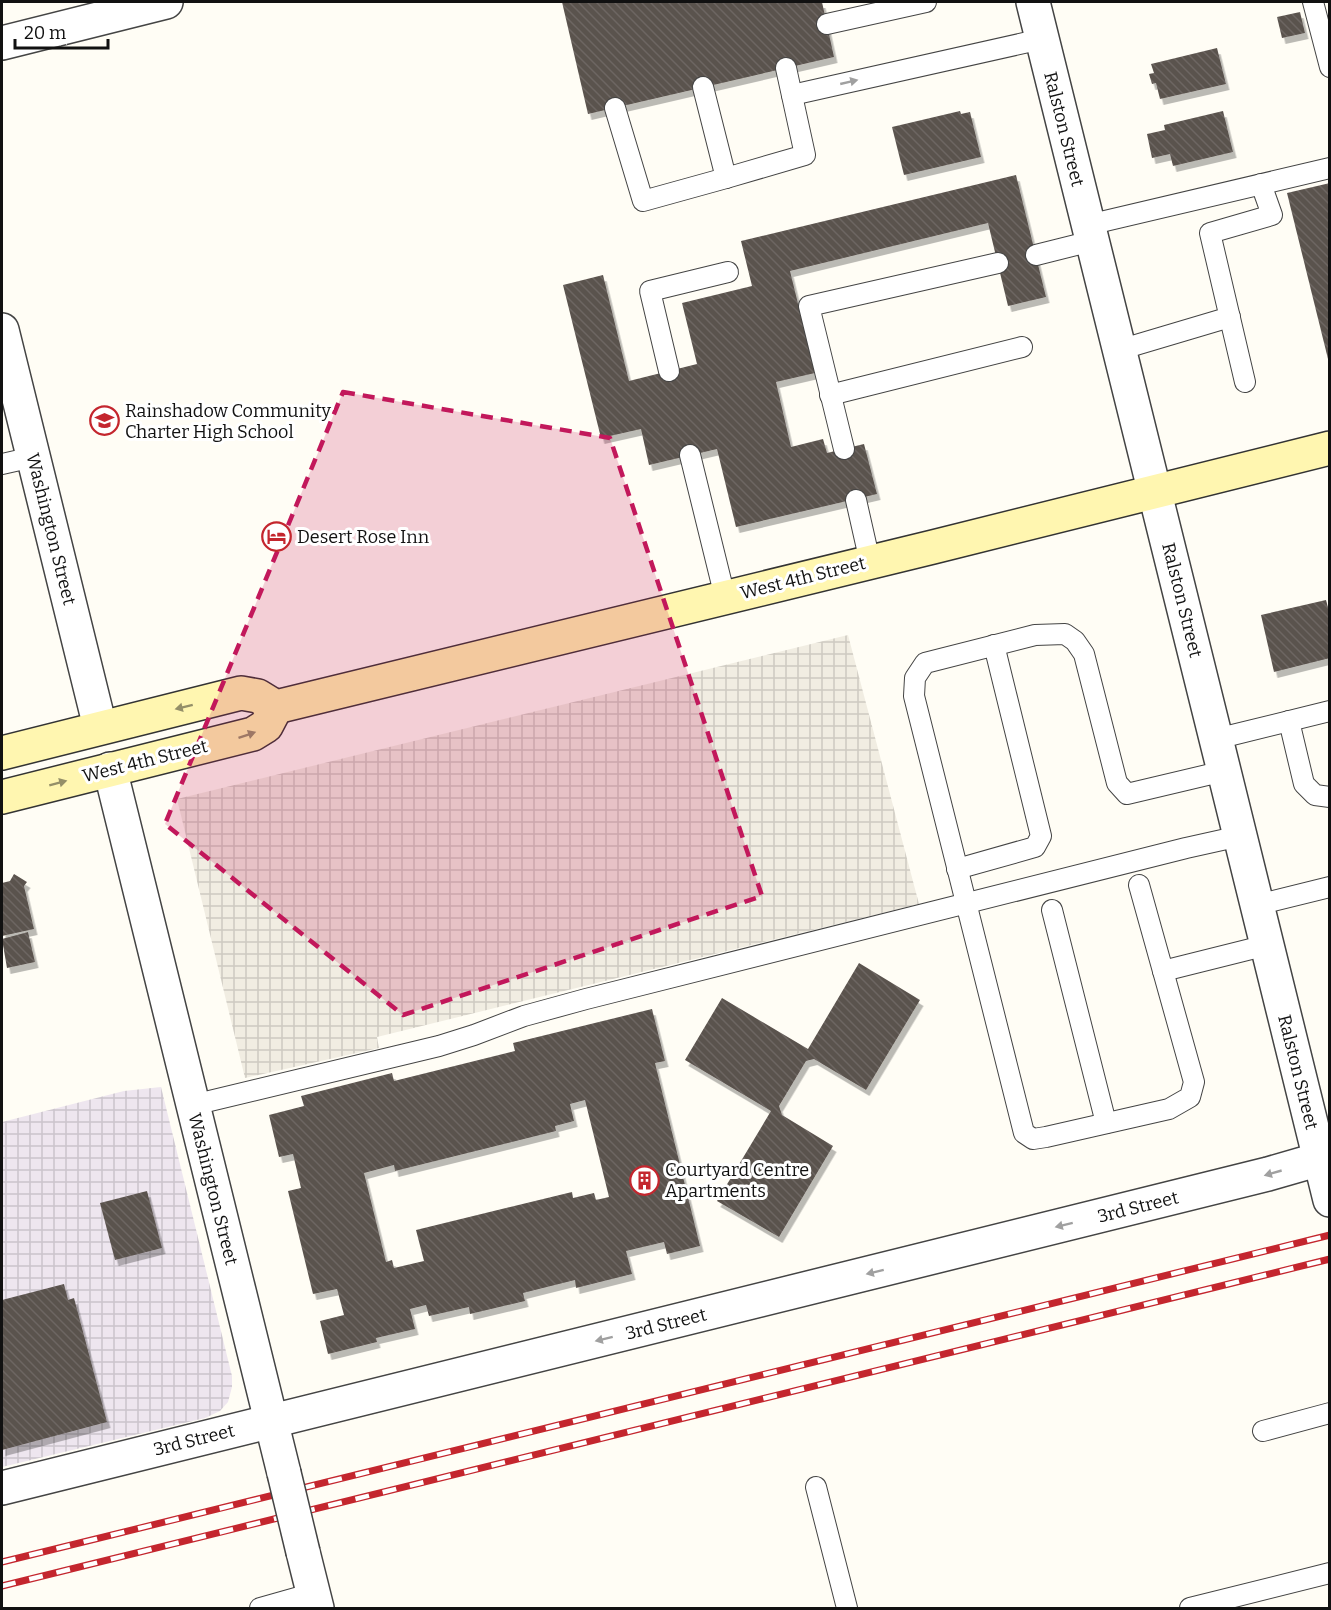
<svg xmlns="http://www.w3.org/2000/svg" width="1331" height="1610" font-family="Bitter,serif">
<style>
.industrial{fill:url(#industrial-grid)}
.plaza{fill:url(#plaza-grid)}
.building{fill:url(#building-back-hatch);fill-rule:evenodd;filter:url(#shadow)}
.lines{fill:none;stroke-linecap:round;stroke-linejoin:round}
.service-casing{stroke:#444;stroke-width:22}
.minor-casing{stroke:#444;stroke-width:36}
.tertiary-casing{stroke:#444;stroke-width:36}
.secondary-casing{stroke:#333;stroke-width:36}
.service{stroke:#fff;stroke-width:20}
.minor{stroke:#fff;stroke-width:33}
.tertiary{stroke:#fff;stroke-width:33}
.secondary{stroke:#fff6b0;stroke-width:33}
.rail-casing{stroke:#c4262e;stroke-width:7}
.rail{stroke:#fff;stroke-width:4.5;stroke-dasharray:14;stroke-linecap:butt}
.minor-bridge-casing{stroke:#444;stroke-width:36;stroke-linecap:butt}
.minor-bridge{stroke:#fff;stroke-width:33}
.oneway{fill:#a0a0a0}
.oneway2{fill:#948f68}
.marked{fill:#c2185b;fill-opacity:0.2;stroke:#c2185b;stroke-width:4.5;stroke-dasharray:12 8;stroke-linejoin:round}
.labels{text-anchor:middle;stroke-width:6;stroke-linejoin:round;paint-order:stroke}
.street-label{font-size:18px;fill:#111;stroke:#fff}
.poi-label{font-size:18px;fill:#111;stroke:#fff;text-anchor:start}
</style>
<defs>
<pattern id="industrial-grid" width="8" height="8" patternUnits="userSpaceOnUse" patternTransform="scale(1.5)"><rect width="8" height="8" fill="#eee6ef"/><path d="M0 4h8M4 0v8" fill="none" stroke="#cbc4cc"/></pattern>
<pattern id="plaza-grid" width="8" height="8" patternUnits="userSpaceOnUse" patternTransform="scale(1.5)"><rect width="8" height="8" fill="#f1ede2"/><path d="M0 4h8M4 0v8" fill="none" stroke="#cecac1"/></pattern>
<pattern id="building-back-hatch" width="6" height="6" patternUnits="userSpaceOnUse" patternTransform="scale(1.5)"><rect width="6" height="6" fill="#5a524d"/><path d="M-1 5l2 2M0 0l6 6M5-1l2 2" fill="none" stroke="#6d6662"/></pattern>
<filter id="shadow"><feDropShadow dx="3.5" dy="6" stdDeviation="0" flood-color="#0004"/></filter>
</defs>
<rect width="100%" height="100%" fill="#fffdf5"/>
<!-- industrial -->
<path class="industrial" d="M161 1087 232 1376V1387L228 1402 220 1411 205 1418 2 1467V1122L124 1091Z"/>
<!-- plaza -->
<path class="plaza" d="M848 635 919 904 377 1037 379 1048 245 1078 177 799Z"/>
<!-- building -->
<g class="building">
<path d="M562 2H822L834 57 588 114Z"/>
<path d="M1300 12 1305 33 1282 38 1277 17Z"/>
<path d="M1217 48 1226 84 1160 99 1156 83 1152 84 1149 74 1154 73 1151 64Z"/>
<path d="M960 111 961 114 970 112 981 157 904 175 892 127Z"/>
<path d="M1223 111 1233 152 1173 166 1170 154 1152 158 1147 134 1165 130 1164 125Z"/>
<path d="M1016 175 1046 297 1008 306 988 223 790 271 815 373 776 382 791 447 823 439 827 453 864 444 877 494 736 527 717 449 649 465 641 429 601 438 563 285 603 275 629 381 697 364 682 303 752 286 741 241Z"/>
<path d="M1330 183V363H1329L1287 193Z"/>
<path d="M1326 600 1330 615V658L1274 672 1261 615Z"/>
<path d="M14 874 27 882 24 886 34 929 2 936V883L10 881Z"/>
<path d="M28 932 35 962 7 968 2 939Z"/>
<path d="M859 963 920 1000 866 1090 814 1059 806 1061 779 1106 782 1115 833 1146 779 1237 717 1201 771 1111 685 1060 722 998 808 1049Z"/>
<path d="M652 1009 665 1061 655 1063 700 1246 667 1254 664 1242 626 1251 632 1274 576 1288 575 1280 523 1293 525 1301 470 1314 469 1307 429 1316 426 1305 410 1309 415 1329 376 1338 377 1342 328 1354 320 1321 344 1315 337 1289 313 1294 288 1191 301 1188 293 1154 279 1157 269 1115 304 1106 301 1096 392 1073 394 1081 515 1051 513 1043ZM585 1100 609 1197 596 1200 594 1193 573 1198 572 1192 416 1230 424 1261 394 1268 392 1260 386 1262 364 1173 394 1165 395 1171 556 1131 555 1126 574 1121 570 1104Z"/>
<path d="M147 1191 162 1248 115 1260 100 1203Z"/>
<path d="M64 1284 68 1300 74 1298 107 1422 2 1450V1300Z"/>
</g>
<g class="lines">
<defs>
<g id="service">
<path d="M1313 2 1330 67"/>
<path d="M827 24 926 2"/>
<path d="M703 87 726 178"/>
<path d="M792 95 1042 39"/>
<path d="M615 108 643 201 726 178 805 155 786 68"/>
<path d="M1088 225 1330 168"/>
<path d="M1036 255 1092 241"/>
<path d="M1119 350 1230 317"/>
<path d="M669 371 650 291 728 272"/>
<path d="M1245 382 1210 233 1272 215 1261 184"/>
<path d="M830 395 1022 347"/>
<path d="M844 449 809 306 998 263"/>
<path d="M690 455 725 597"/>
<path d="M2 464 33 457"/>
<path d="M856 500 870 562"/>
<path d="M1289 721 1304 784 1315 795 1330 797"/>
<path d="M1216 739 1330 711"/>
<path d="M957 869 1035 847 1041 836 994 645"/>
<path d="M1139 885 1194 1082 1190 1097 1169 1109 1046 1137 1033 1139 1024 1133 914 696 915 678 925 663 1035 635 1065 634 1075 641 1084 654 1117 783 1127 794 1224 771"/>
<path d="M1257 905 1330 887"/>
<path d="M1052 910 1106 1123"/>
<path d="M1163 971 1267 945"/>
<path d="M193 1105 439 1046 474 1035 524 1016 586 999 1186 848 1240 836"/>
<path d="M1263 1431 1330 1413"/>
<path d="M816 1487 847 1608"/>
<path d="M260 1608 313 1593"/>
<path d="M1190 1608 1330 1573"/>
</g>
<g id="minor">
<path d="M2 330 100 727"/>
<path d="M110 769 284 1473"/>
<path d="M2 1488 1268 1174 1330 1156"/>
<path d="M303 1552 317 1608"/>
</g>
<g id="tertiary">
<path d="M1033 2 1224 771 1330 1200"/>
<path d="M2 43 166 2"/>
</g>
<g id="secondary">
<path d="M2 753 241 693 258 696 276 707 933 547 1330 448"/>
<path d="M2 797 253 734 266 726 276 707"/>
</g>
</defs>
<!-- service casing -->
<use href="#service" class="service-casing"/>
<!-- minor casing -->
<use href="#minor" class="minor-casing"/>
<!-- tertiary casing -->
<use href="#tertiary" class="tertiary-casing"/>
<!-- secondary casing -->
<use href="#secondary" class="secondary-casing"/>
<!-- service -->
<use href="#service" class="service"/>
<!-- minor -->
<use href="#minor" class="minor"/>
<!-- tertiary -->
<use href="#tertiary" class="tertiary"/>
<!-- secondary -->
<use href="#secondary" class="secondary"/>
<defs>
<g id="rail">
<path d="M2 1562 1330 1235"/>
<path d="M2 1586 1330 1259"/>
</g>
</defs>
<!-- rail casing -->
<use href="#rail" class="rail-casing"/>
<!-- rail -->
<use href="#rail" class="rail"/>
<defs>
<path id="minor-bridge" d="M284 1473 303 1552"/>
</defs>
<!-- minor-bridge casing -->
<use href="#minor-bridge" class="minor-bridge-casing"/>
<!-- minor-bridge -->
<use href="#minor-bridge" class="minor-bridge"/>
</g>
<!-- one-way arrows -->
<defs><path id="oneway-solid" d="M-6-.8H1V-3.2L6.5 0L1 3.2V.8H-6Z" transform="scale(1.5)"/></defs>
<g class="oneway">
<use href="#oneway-solid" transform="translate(849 82) rotate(-13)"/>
<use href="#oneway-solid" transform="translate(1273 1173) rotate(164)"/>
<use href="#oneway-solid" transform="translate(1064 1225) rotate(166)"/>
<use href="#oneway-solid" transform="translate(875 1272) rotate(166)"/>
<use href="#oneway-solid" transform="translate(604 1339) rotate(166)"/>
</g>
<g class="oneway2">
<use href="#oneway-solid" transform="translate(184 707) rotate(166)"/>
<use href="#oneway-solid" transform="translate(247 735) rotate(-19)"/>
<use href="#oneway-solid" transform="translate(58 783) rotate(-15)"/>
</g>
<!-- marked area -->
<path class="marked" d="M343 392 610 438 762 896 403 1015 165 824Z"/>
<!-- icons -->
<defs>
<symbol id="school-ring" viewBox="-11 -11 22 22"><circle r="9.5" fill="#fff" stroke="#c4262e" stroke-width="1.5"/><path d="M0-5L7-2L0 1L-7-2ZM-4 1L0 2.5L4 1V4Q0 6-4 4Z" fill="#c4262e"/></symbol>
<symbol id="hotel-ring" viewBox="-11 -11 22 22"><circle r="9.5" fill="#fff" stroke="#c4262e" stroke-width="1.5"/><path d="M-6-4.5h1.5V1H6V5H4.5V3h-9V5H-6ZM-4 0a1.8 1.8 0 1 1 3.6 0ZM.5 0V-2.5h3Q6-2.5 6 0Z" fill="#c4262e"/></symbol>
<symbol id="building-ring" viewBox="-11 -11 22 22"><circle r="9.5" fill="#fff" stroke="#c4262e" stroke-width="1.5"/><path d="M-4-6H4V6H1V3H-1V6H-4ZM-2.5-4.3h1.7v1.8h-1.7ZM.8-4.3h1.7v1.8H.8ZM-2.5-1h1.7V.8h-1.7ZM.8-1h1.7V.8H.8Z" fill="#c4262e"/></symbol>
</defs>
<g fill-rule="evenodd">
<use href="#school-ring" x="88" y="404" width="33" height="33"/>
<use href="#hotel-ring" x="260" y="520" width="33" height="33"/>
<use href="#building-ring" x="628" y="1164" width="33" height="33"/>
</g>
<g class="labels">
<!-- street labels -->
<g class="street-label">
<text transform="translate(1064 129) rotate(76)" y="6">Ralston Street</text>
<text transform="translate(51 529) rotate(76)" y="6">Washington Street</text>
<text transform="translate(803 578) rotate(-14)" y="6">West 4th Street</text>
<text transform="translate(1182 600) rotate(76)" y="6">Ralston Street</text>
<text transform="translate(145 761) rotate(-14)" y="6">West 4th Street</text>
<text transform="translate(1298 1072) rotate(76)" y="6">Ralston Street</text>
<text transform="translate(213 1189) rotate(76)" y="6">Washington Street</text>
<text transform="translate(1138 1207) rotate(-14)" y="6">3rd Street</text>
<text transform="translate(666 1324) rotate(-14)" y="6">3rd Street</text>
<text transform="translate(194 1440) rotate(-14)" y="6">3rd Street</text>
</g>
<!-- poi labels -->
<g class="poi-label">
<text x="125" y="417">Rainshadow Community<tspan x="125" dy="21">Charter High School</tspan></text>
<text x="297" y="543">Desert Rose Inn</text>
<text x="665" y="1176">Courtyard Centre<tspan x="665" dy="21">Apartments</tspan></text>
</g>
</g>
<!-- border -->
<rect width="1331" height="1610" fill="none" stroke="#111111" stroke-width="6"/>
<!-- scale -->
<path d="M15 39v9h93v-9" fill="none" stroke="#111111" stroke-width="3"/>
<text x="24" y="39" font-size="18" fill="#111111" stroke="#ffffff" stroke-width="4.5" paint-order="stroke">20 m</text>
</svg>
